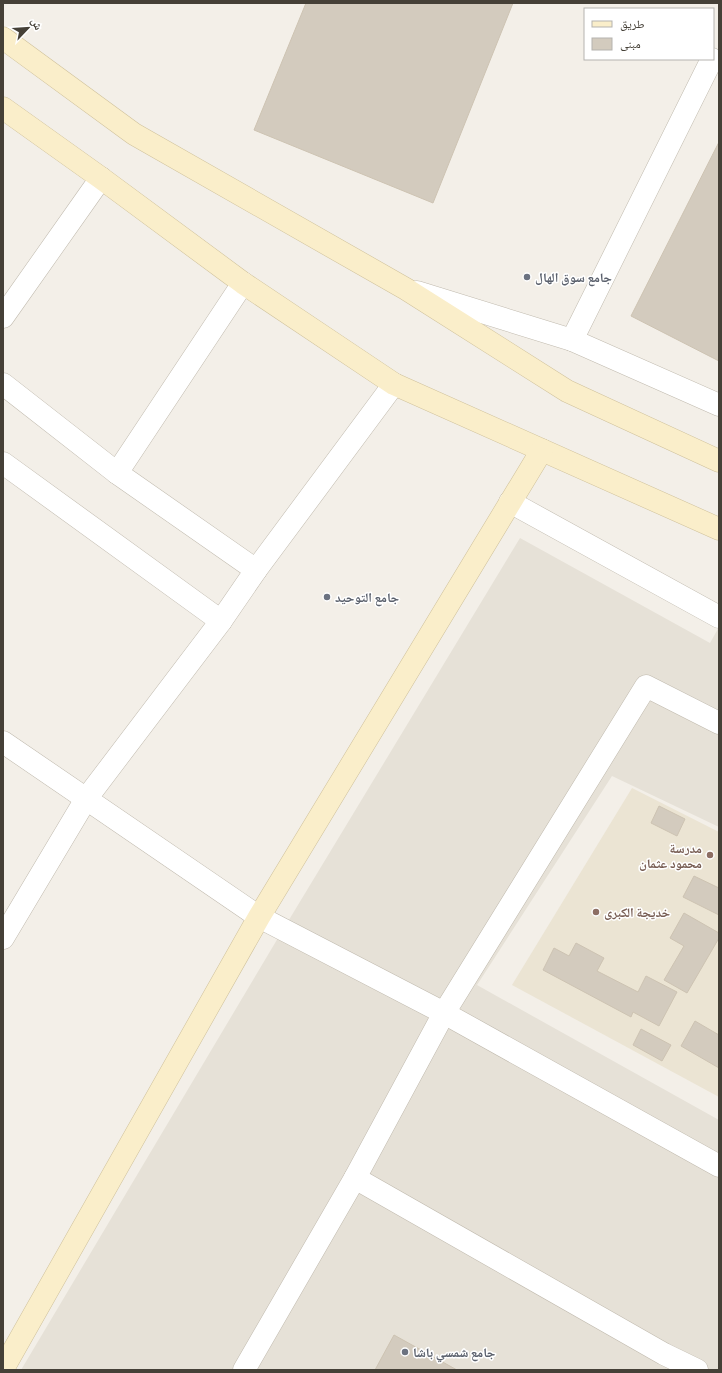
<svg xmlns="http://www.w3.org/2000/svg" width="722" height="1373" font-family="'Source Sans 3','Noto Naskh Arabic',sans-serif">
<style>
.residential{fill:#e6e1d7}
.education{fill:#ebe4d3}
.building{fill:#d3cbbe;stroke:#cdc3b2}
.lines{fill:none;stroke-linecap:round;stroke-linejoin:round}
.minor-casing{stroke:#c0baae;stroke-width:23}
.secondary-casing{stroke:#cfc19b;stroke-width:23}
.minor{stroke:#fff;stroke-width:22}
.secondary{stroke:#faeeca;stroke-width:22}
.worship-dot{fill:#6b7280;stroke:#fff;stroke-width:1.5}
.education-dot{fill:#8d6e63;stroke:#fff;stroke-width:1.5}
.labels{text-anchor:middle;stroke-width:3;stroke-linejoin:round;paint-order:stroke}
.worship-label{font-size:13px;font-weight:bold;fill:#5b616d;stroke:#fff;text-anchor:start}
.education-label{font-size:13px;font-weight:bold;fill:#785e54;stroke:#fff;text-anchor:end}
</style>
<rect width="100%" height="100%" fill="#f3efe8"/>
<!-- residential -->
<path class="residential" d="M520 538 710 643 719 627V827L612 776 477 985 719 1120V1370H21L278 938Z"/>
<!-- education -->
<path class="education" d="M632 788 719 832V1097L512 985Z"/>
<!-- building -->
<g class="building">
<path d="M306 3H513L433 203 254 130Z"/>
<path d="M719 142V361L631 316Z"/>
<path d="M659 806 685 819 677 836 651 823Z"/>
<path d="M694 876 719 888V915L683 897Z"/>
<path d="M684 913 719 933V938L687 993 664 980 684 946 670 938Z"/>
<path d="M576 943 604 958 597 971 638 992 646 976 677 992 659 1026 633 1012 631 1017 543 970 554 948 569 956Z"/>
<path d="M695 1021 719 1035V1068L681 1046Z"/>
<path d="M641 1029 671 1045 662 1061 633 1045Z"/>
<path d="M394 1335 457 1370H375Z"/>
</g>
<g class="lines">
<defs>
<g id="minor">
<path d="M417 292 572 340 719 405"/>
<path d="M3 317 101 178"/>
<path d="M572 340 712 59"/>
<path d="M3 384 117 473 243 283"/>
<path d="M3 463 221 621"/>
<path d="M117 473 256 570"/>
<path d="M510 502 719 617"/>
<path d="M3 742 259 917 444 1013 719 1166"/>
<path d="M3 938 86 799 221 621 256 570 394 384"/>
<path d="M355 1178 664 1354 697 1370"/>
<path d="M244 1370 355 1178 444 1013 646 686 719 723"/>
</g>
<g id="secondary">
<path d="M3 38 134 134 406 289 567 391 719 461"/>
<path d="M3 108 101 178 243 283 394 384 719 529"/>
<path d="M3 1369 259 917 542 450"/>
</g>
</defs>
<!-- minor casing -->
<use href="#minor" class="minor-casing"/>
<!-- secondary casing -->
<use href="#secondary" class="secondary-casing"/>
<!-- minor -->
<use href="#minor" class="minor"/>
<!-- secondary -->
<use href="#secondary" class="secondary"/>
</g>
<!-- markers -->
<g class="worship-dot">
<circle cx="527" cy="277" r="4"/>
<circle cx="327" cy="597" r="4"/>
<circle cx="405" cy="1352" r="4"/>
</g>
<g class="education-dot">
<circle cx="710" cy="855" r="4"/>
<circle cx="596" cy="912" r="4"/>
</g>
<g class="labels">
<!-- worship labels -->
<g class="worship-label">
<text x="535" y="282">جامع سوق الهال</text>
<text x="335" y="602">جامع التوحيد</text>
<text x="413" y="1357">جامع شمسي باشا</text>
</g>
<!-- education labels -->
<g class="education-label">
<text x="702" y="853">مدرسة<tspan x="702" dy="15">محمود عثمان</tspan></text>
<text x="604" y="917" text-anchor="start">خديجة الكبرى</text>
</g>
</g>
<!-- border -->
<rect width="722" height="1373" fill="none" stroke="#454037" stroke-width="8"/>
<!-- legend -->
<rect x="584" y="8" width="130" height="52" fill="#ffffff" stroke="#b5b3af"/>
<rect x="592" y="21" width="20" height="6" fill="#faeeca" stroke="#b5b3af"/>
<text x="620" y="28" font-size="12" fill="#454037">طريق</text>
<rect x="592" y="38" width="20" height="12" fill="#d3cbbe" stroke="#b5b3af"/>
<text x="620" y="48" font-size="12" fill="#454037">مبنى</text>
<!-- north arrow -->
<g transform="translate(28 28) rotate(65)" stroke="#ffffff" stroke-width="3" paint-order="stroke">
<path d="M0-3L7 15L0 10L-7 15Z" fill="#454037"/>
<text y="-6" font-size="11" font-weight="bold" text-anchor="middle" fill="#454037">ش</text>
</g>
</svg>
